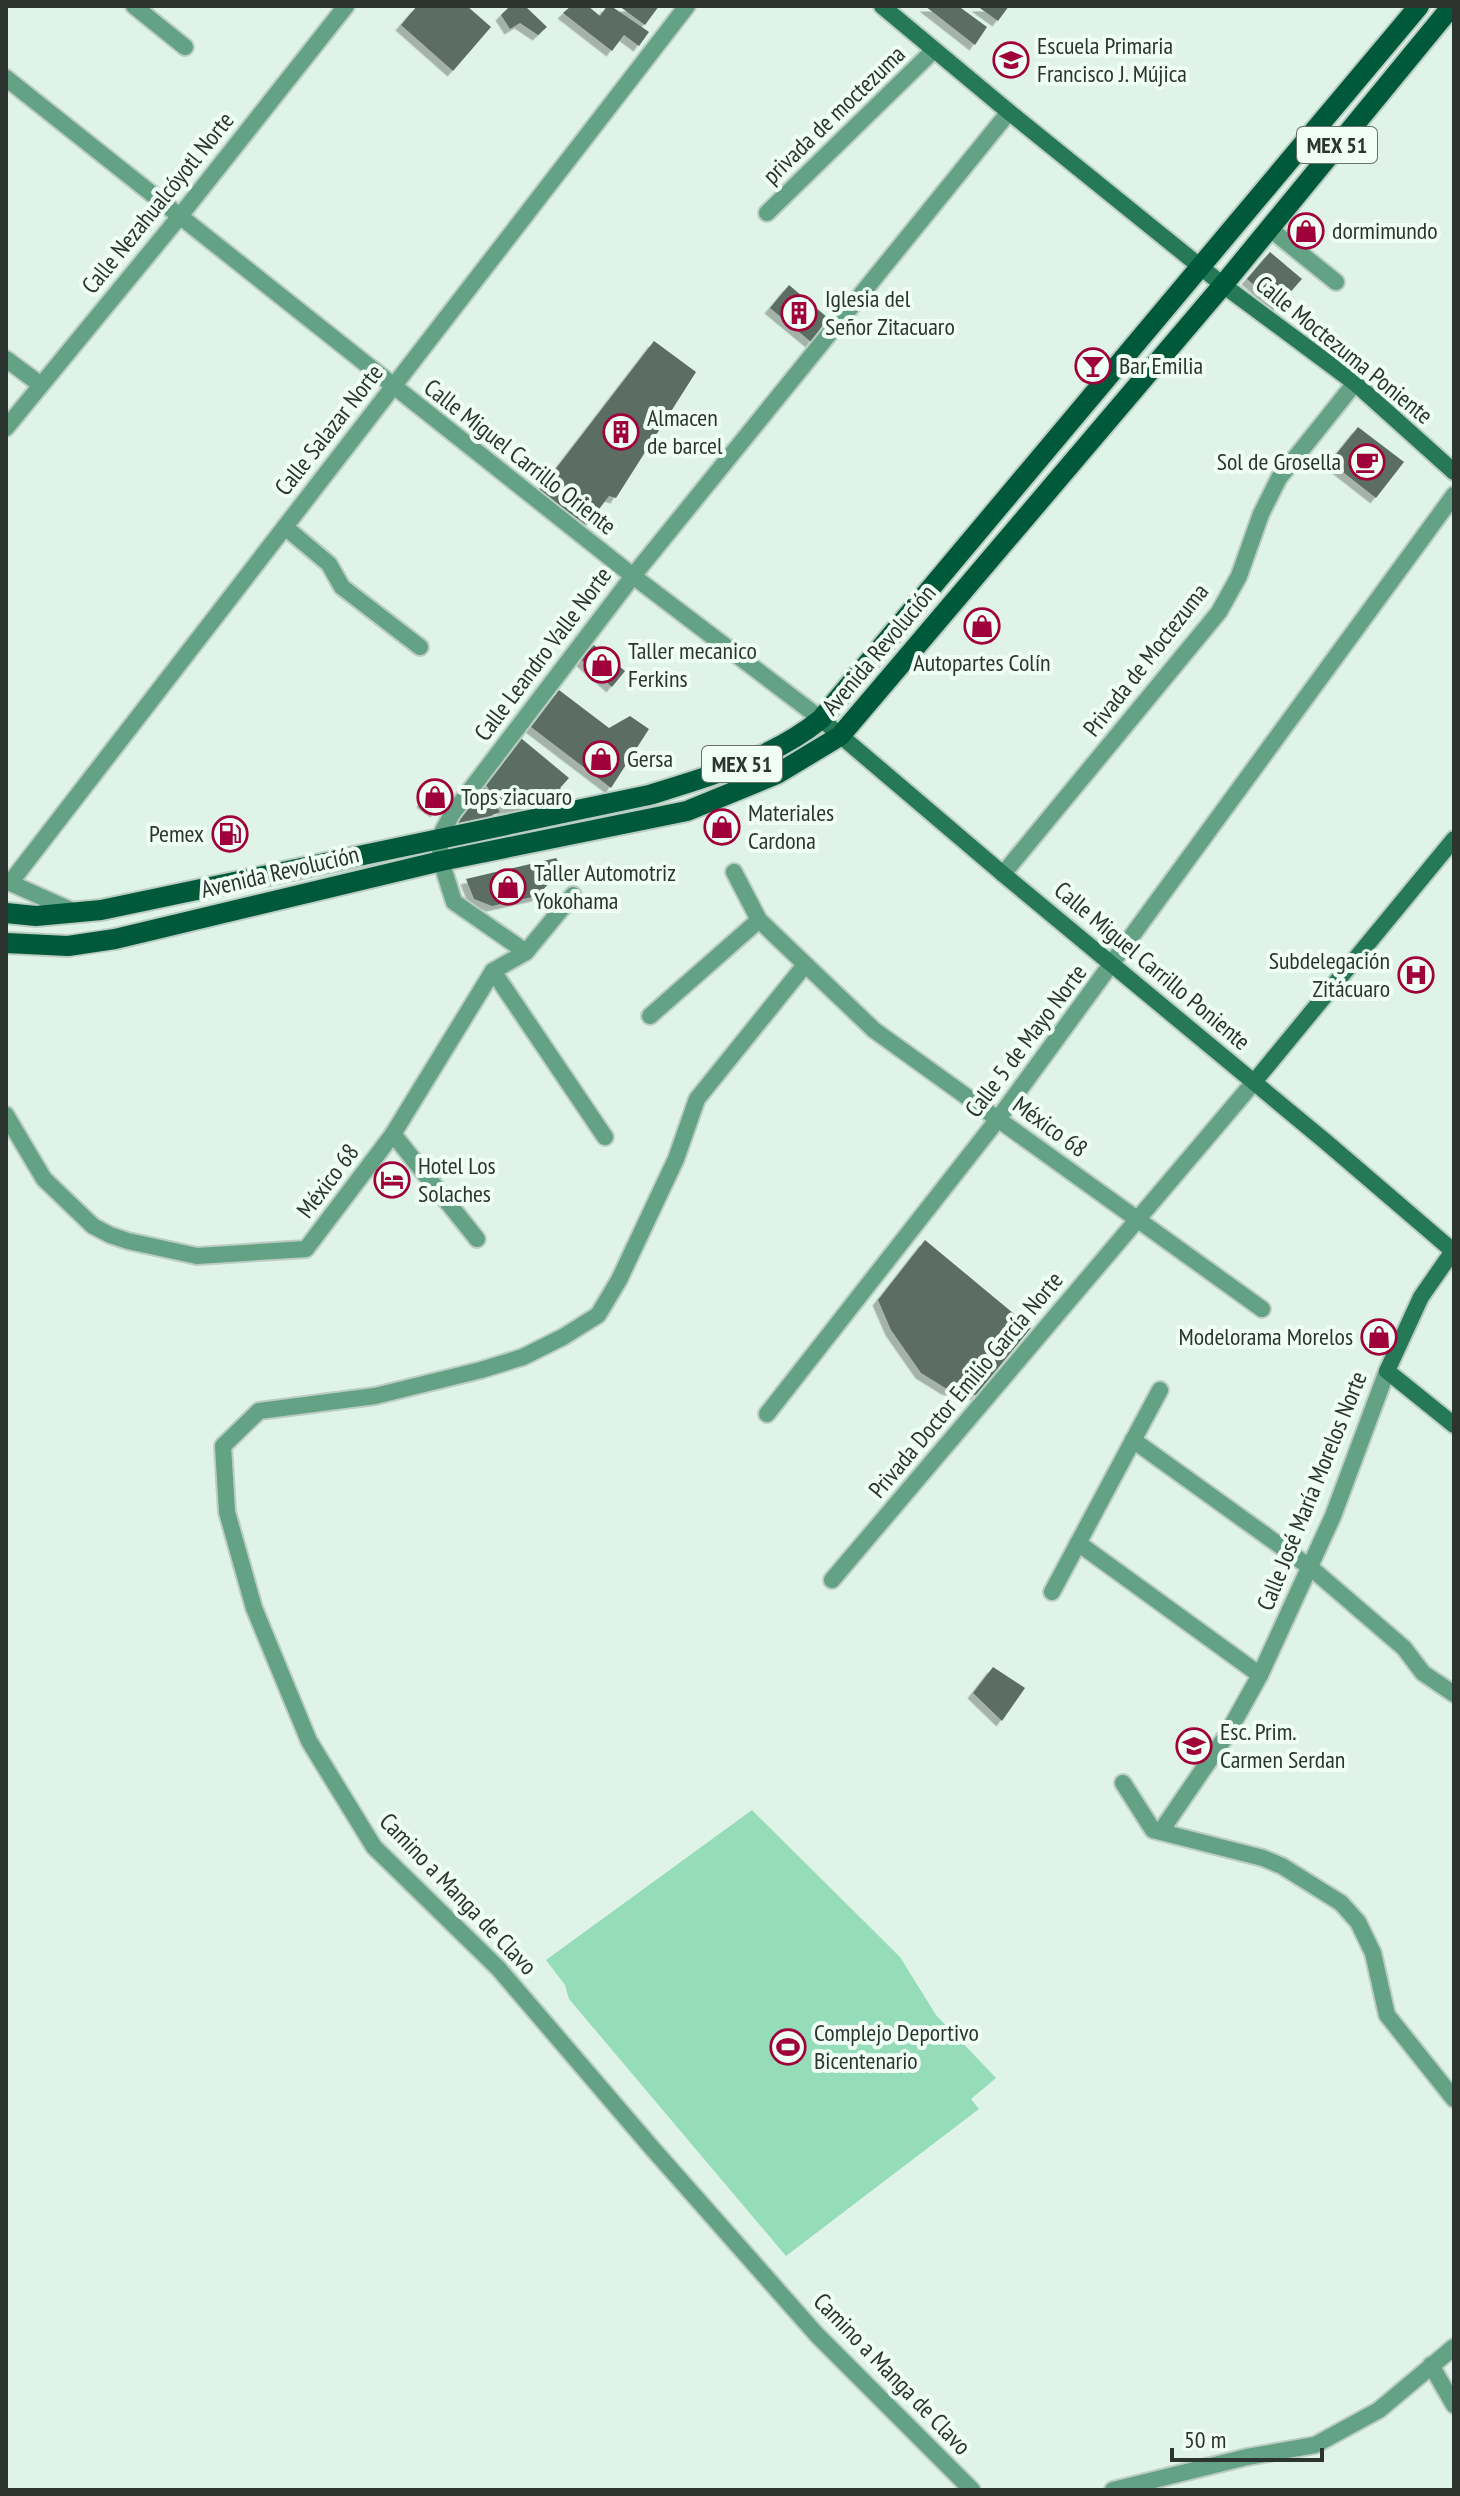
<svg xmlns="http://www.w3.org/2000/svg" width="1460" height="2496" font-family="'PT Sans Narrow',sans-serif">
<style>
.green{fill:#95dcb9}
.building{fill:#5c6d64;filter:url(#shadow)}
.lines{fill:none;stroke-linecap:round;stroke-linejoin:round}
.street-casing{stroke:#bbcdc3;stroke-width:20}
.secondary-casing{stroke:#bbcdc3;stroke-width:20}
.primary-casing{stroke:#bbcdc3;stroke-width:24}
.street{stroke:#63a284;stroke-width:16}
.secondary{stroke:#257957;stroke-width:16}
.primary{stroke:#00593b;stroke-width:20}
.labels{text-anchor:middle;stroke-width:8;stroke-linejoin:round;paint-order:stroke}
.shield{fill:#effff6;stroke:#66716b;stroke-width:2}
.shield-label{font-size:22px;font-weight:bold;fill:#2c3430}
.poi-label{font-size:24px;fill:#2c3430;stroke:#effff6;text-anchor:start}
.street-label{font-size:24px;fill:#2c3430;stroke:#effff6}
</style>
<defs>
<filter id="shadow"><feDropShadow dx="-5.5" dy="5.5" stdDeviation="0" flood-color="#0004"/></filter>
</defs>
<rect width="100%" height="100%" fill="#dff3e8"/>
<!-- green -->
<path class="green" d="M752 1810 900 1957 936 2015 996 2078 971 2099 979 2109 786 2256 569 1999 565 1985 546 1960Z"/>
<!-- building -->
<g class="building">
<path d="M417 6H467L491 27 453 71 401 25Z"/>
<path d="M510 6H525L547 27 538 35 520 23 510 29 501 15Z"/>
<path d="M571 6H588L600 16 607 6H611L649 32 639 46 624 35 612 51 563 13Z"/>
<path d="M619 6H659L645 25Z"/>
<path d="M925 6H963L961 8 987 27 975 45Z"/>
<path d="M977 6H1009L998 21Z"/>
<path d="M1270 252 1302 279 1278 306 1247 279Z"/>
<path d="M789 285 828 318 811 342 770 308Z"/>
<path d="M654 341 696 372 616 498 609 496 587 525 538 492Z"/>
<path d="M1358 427 1404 462 1376 498 1330 462Z"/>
<path d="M594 645 625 671 612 687 580 659Z"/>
<path d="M559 690 609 728 630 716 649 729 611 788 531 727Z"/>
<path d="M516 734 569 778 560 788 573 799 502 809 482 779Z"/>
<path d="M434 781 448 792 436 812 422 802Z"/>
<path d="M481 783 500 812 449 833Z"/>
<path d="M556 858 566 874 555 877 537 896 492 906 474 899 466 879Z"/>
<path d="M925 1240 1031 1328 976 1395 947 1389 921 1373 891 1330 878 1300Z"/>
<path d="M993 1667 1025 1688 1002 1721 973 1693Z"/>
</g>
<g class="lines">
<defs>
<g id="street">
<path d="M134 6 185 47"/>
<path d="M6 78 633 576 821 719"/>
<path d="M767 213 934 50"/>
<path d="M1269 228 1336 282"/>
<path d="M6 359 41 385"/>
<path d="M6 428 180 216 346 6"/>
<path d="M285 527 329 564 342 587 420 647"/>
<path d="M734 872 759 920 874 1030 1262 1309"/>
<path d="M1003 874 1219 612 1239 576 1261 514 1279 478 1355 383"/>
<path d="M6 881 75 912"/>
<path d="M10 883 687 6"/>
<path d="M526 952 454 902 441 861 439 838 452 814 633 576 1009 112"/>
<path d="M805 965 697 1099 676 1159 619 1280 598 1315 563 1337 523 1357 481 1370 375 1396 259 1411 223 1446 227 1512 254 1608 309 1741 374 1847 498 1968 652 2148 817 2335 972 2490"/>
<path d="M493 971 605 1137"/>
<path d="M650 1016 759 920"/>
<path d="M6 1115 44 1179 93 1226 110 1235 128 1241 197 1256 306 1249 393 1134 493 971 526 952 573 895"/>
<path d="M393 1134 477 1239"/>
<path d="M767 1414 998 1119 1454 495"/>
<path d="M1133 1440 1311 1568 1404 1648 1423 1673 1454 1694"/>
<path d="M1078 1543 1260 1675"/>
<path d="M832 1580 1254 1082"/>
<path d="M1052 1592 1160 1390"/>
<path d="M1123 1783 1153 1830 1263 1858 1282 1866 1341 1903 1358 1922 1373 1953 1387 2015 1454 2099"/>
<path d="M1161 1831 1226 1736 1260 1675 1333 1516 1387 1371"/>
<path d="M1431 2365 1454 2405"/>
<path d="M1113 2490 1247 2457 1315 2445 1379 2410 1454 2347"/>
</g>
<g id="secondary">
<path d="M882 6 1009 112 1223 285 1355 383 1454 472"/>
<path d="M821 719 1003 874 1326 1142 1453 1251 1421 1297 1387 1371 1454 1425"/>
<path d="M1254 1082 1454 839"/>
</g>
<g id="primary">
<path d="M6 913 36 916 101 910 649 795C708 777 772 759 821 719L1419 6"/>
<path d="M6 943 68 946 115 939 441 861 687 811 777 774 840 736 1223 285 1452 6"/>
</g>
</defs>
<!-- street casing -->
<use href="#street" class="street-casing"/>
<!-- secondary casing -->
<use href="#secondary" class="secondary-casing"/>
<!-- primary casing -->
<use href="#primary" class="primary-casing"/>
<!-- street -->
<use href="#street" class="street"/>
<!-- secondary -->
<use href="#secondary" class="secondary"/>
<!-- primary -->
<use href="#primary" class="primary"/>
</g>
<!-- icons -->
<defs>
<symbol id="school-ring" viewBox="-11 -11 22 22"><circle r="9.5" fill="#effff6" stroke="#a1013a" stroke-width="1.5"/><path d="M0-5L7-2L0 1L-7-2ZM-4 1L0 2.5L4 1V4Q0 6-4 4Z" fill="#a1013a"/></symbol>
<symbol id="shop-ring" viewBox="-11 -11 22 22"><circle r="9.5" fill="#effff6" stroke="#a1013a" stroke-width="1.5"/><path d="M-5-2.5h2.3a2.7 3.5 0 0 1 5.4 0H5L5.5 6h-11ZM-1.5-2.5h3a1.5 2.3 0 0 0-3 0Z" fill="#a1013a"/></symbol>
<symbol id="building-ring" viewBox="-11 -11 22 22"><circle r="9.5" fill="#effff6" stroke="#a1013a" stroke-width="1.5"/><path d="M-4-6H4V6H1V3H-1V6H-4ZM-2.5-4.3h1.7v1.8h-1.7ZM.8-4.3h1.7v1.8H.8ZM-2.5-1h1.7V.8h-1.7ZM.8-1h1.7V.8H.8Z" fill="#a1013a"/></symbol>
<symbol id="bar-ring" viewBox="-11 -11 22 22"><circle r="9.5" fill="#effff6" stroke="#a1013a" stroke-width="1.5"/><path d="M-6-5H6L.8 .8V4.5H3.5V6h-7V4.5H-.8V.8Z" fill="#a1013a"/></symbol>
<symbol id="cafe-ring" viewBox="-11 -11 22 22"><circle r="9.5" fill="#effff6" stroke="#a1013a" stroke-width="1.5"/><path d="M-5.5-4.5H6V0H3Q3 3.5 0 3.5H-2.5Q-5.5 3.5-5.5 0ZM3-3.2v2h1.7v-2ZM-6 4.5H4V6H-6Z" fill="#a1013a"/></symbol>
<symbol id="fuel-ring" viewBox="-11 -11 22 22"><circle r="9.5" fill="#effff6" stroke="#a1013a" stroke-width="1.5"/><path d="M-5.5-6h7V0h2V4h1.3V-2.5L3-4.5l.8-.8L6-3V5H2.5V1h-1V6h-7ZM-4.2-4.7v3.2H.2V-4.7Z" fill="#a1013a"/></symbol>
<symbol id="hospital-ring" viewBox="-11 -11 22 22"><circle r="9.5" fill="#effff6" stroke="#a1013a" stroke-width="1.5"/><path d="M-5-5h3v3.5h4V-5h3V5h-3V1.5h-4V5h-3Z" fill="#a1013a"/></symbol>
<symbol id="hotel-ring" viewBox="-11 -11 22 22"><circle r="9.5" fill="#effff6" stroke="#a1013a" stroke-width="1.5"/><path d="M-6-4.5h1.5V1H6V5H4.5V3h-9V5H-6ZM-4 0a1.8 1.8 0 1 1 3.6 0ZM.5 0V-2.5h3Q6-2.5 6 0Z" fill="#a1013a"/></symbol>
<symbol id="stadium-ring" viewBox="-11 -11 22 22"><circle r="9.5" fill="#effff6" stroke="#a1013a" stroke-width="1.5"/><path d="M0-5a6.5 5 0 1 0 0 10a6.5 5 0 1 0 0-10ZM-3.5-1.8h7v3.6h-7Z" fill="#a1013a"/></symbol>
</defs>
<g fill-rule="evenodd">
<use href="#school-ring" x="991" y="40" width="40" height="40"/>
<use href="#shop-ring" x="1286" y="211" width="40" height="40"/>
<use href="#building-ring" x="779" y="293" width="40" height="40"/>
<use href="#bar-ring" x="1073" y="346" width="40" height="40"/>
<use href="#building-ring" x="601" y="412" width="40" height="40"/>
<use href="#cafe-ring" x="1347" y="442" width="40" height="40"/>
<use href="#shop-ring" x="962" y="606" width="40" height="40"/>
<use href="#shop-ring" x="582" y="645" width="40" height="40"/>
<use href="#shop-ring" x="581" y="739" width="40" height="40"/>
<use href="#shop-ring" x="415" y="777" width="40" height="40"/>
<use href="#shop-ring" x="702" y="807" width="40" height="40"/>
<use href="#fuel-ring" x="210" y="814" width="40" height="40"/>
<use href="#shop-ring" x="488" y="867" width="40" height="40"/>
<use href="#hospital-ring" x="1396" y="955" width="40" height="40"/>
<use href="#hotel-ring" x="372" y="1160" width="40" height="40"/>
<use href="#shop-ring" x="1359" y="1317" width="40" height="40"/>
<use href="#school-ring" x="1174" y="1726" width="40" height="40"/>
<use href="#stadium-ring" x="768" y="2027" width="40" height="40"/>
</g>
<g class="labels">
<!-- shield labels -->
<g class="shield">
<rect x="1297" y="127" width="80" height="36" rx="6"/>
<rect x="702" y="746" width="80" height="36" rx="6"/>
</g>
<g class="shield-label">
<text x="1337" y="153">MEX 51</text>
<text x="742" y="772">MEX 51</text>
</g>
<!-- poi labels -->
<g class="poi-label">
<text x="1037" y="54">Escuela Primaria<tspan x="1037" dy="28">Francisco J. Mújica</tspan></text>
<text x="1332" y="239">dormimundo</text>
<text x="825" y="307">Iglesia del<tspan x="825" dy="28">Señor Zitacuaro</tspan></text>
<text x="1119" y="374">Bar Emilia</text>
<text x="647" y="426">Almacen<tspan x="647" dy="28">de barcel</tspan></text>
<text x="1341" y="470" text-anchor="end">Sol de Grosella</text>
<text x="628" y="659">Taller mecanico<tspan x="628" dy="28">Ferkins</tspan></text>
<text x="982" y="671" text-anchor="middle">Autopartes Colín</text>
<text x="627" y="767">Gersa</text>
<text x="461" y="805">Tops ziacuaro</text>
<text x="748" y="821">Materiales<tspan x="748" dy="28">Cardona</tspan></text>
<text x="204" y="842" text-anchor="end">Pemex</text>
<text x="534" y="881">Taller Automotriz<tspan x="534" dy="28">Yokohama</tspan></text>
<text x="1390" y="969" text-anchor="end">Subdelegación<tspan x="1390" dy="28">Zitácuaro</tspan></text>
<text x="418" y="1174">Hotel Los<tspan x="418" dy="28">Solaches</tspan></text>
<text x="1353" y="1345" text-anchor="end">Modelorama Morelos</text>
<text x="1220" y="1740">Esc. Prim.<tspan x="1220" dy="28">Carmen Serdan</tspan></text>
<text x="814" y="2041">Complejo Deportivo<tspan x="814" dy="28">Bicentenario</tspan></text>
</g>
<!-- street labels -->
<g class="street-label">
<text transform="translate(834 115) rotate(-44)" y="8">privada de moctezuma</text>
<text transform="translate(158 203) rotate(-51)" y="8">Calle Nezahualcóyotl Norte</text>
<text transform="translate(1344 350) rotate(39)" y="8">Calle Moctezuma Poniente</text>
<text transform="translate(329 430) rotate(-52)" y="8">Calle Salazar Norte</text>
<text transform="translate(520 457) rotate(38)" y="8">Calle Miguel Carrillo Oriente</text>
<text transform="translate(879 650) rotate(-50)" y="8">Avenida Revolución</text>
<text transform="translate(543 654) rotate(-53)" y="8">Calle Leandro Valle Norte</text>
<text transform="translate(1146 660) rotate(-52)" y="8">Privada de Moctezuma</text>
<text transform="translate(280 872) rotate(-13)" y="8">Avenida Revolución</text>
<text transform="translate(1152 966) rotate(40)" y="8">Calle Miguel Carrillo Poniente</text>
<text transform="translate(1026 1041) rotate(-53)" y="8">Calle 5 de Mayo Norte</text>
<text transform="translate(1050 1127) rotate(36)" y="8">México 68</text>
<text transform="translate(328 1181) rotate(-53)" y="8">México 68</text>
<text transform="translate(966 1385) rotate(-50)" y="8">Privada Doctor Emilio García Norte</text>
<text transform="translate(1312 1491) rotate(-68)" y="8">Calle José María Morelos Norte</text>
<text transform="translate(458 1894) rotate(46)" y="8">Camino a Manga de Clavo</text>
<text transform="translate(892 2374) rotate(46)" y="8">Camino a Manga de Clavo</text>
</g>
</g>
<!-- border -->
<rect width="1460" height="2496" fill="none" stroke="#2c3430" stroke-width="16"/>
<!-- scale -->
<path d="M1172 2448v12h150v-12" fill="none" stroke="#2c3430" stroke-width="4"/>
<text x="1184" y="2448" font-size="24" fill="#2c3430" stroke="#effff6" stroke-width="6" paint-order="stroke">50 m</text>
</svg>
